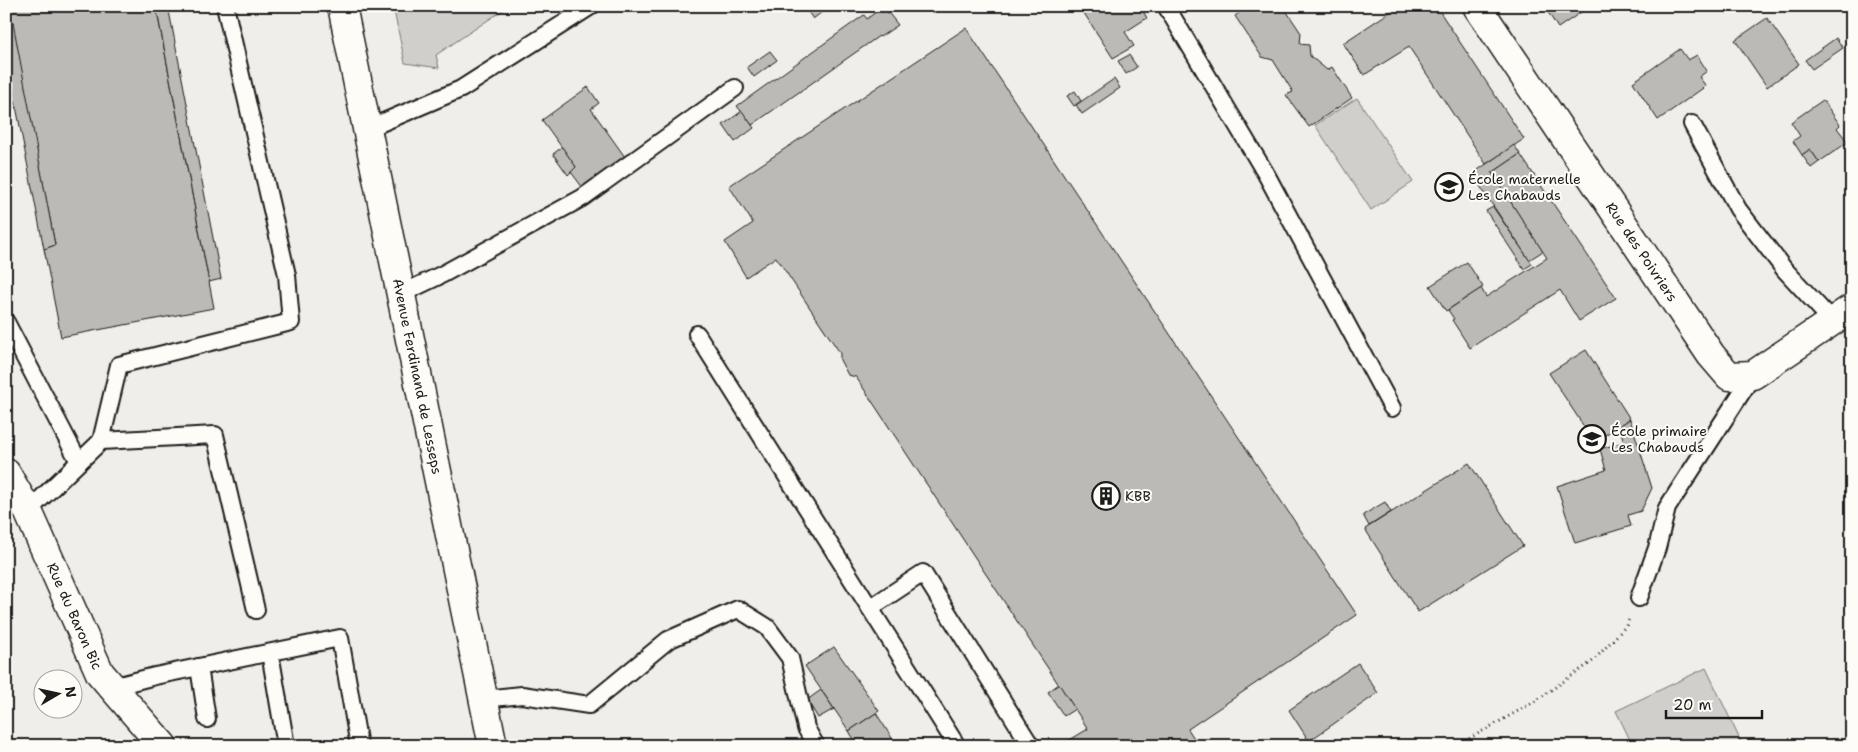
<svg xmlns="http://www.w3.org/2000/svg" width="1858" height="752" font-family="'Shantell Sans',sans-serif">
<style>
.green{fill:#d0cfcc;stroke:#767674}
.building{fill:#bbbab6;stroke:#1c1c1c}
.lines{fill:none;stroke-linecap:round;stroke-linejoin:round}
.service-casing{stroke:#1c1c1c;stroke-width:20}
.minor-casing{stroke:#1c1c1c;stroke-width:31}
.secondary-casing{stroke:#1c1c1c;stroke-width:31}
.path{stroke:#1c1c1c;stroke-width:3;stroke-dasharray:1 4;stroke-linecap:butt}
.service{stroke:#fdfcf7;stroke-width:16}
.minor{stroke:#fdfcf7;stroke-width:28}
.secondary{stroke:#fdfcf7;stroke-width:28}
.rail{stroke:#1c1c1c;stroke-width:4}
.labels{text-anchor:middle;stroke-width:4;stroke-linejoin:round;paint-order:stroke}
.poi-label{font-size:14px;fill:#1c1c1c;stroke:#fdfcf7;text-anchor:start}
.street-label{font-size:14px;fill:#1c1c1c;stroke:#fdfcf7}
</style>
<rect width="100%" height="100%" fill="#f0eeea"/>
<filter id="ink" filterUnits="userSpaceOnUse"><feTurbulence type="fractalNoise" baseFrequency=".02" numOctaves="2"/><feDisplacementMap in="SourceGraphic" scale="10" xChannelSelector="R" yChannelSelector="G"/><feConvolveMatrix kernelMatrix="1 2 1 2 8 2 1 2 1" color-interpolation-filters="sRGB"/></filter>
<g filter="url(#ink)">
<!-- green -->
<g class="green">
<path d="M393 6H509L436 55 439 68 405 63Z"/>
<path d="M1357 98 1413 182 1371 210 1315 125Z"/>
<path d="M1706 668 1743 746H1633L1616 711Z"/>
</g>
<!-- building -->
<g class="building">
<path d="M9 6H156L214 308 61 337 44 249 55 245Z"/>
<path d="M156 6H168L221 279 209 282Z"/>
<path d="M804 6H830L813 19Z"/>
<path d="M883 6 898 25 880 37 879 36 752 125 737 106 864 15 867 19Z"/>
<path d="M1081 6H1140L1147 18 1125 32 1134 46 1113 58 1080 7Z"/>
<path d="M1248 6H1283L1301 33 1300 44 1309 45 1310 56 1327 70 1332 67 1352 98 1309 127 1286 95 1293 92 1273 60 1262 57 1235 16Z"/>
<path d="M1399 6H1436L1524 139 1486 164 1409 47 1364 75 1343 43Z"/>
<path d="M1544 6H1590L1558 28Z"/>
<path d="M1767 18 1799 64 1767 87 1735 40Z"/>
<path d="M13 23 55 245 44 249 6 55V24Z"/>
<path d="M966 28 1357 615 1188 729 1199 746H1072L1068 741 1088 729 856 377 848 375 840 360V353L776 257 746 277 725 242 753 223 729 186Z"/>
<path d="M1836 38 1843 48 1812 69 1805 60Z"/>
<path d="M1680 49 1688 60 1697 55 1707 71 1699 77 1706 86 1658 120 1633 82Z"/>
<path d="M770 51 777 60 754 77 747 67Z"/>
<path d="M1129 55 1137 67 1126 74 1118 61Z"/>
<path d="M1114 79 1120 88 1082 114 1076 105Z"/>
<path d="M588 87 599 103 591 109 625 157 583 188 571 172 576 167 542 120Z"/>
<path d="M1075 91 1081 101 1074 106 1067 96Z"/>
<path d="M1823 100 1840 125 1837 128 1848 142 1819 162 1810 149 1802 155 1793 141 1800 136 1791 122Z"/>
<path d="M742 111 754 128 735 142 723 125Z"/>
<path d="M1514 145 1520 154 1492 173 1543 251 1529 260 1472 174Z"/>
<path d="M562 147 576 167 568 175 553 154Z"/>
<path d="M1810 149 1819 162 1811 168 1802 155Z"/>
<path d="M1520 154 1616 298 1579 321 1560 290 1470 348 1452 320 1454 319 1448 310 1481 288 1486 297 1547 258 1492 173Z"/>
<path d="M1493 207 1532 264 1524 269 1486 211Z"/>
<path d="M1467 262 1483 287 1446 311 1430 286Z"/>
<path d="M1586 350 1630 419 1594 442 1549 373Z"/>
<path d="M1630 419 1652 488 1641 511 1628 515 1631 526 1575 543 1557 486 1606 470 1600 449 1624 442 1619 426Z"/>
<path d="M1469 463 1523 546 1418 612 1365 529Z"/>
<path d="M1385 502 1391 512 1369 526 1363 515Z"/>
<path d="M834 647 879 711 849 731 805 666Z"/>
<path d="M1358 663 1378 693 1309 741 1289 710Z"/>
<path d="M1059 684 1075 709 1064 716 1048 692Z"/>
<path d="M821 690 834 709 818 718 807 700Z"/>
<path d="M876 713 897 746H858L849 731Z"/>
</g>
<g class="lines">
<defs>
<g id="service">
<path d="M1166 6 1266 174 1392 408"/>
<path d="M1692 124 1738 209 1784 269 1832 321"/>
<path d="M367 129 461 89 591 6"/>
<path d="M401 294 443 274 582 198 735 88"/>
<path d="M6 322 79 462"/>
<path d="M697 334 957 746"/>
<path d="M101 441 119 365 291 322 287 275 225 6"/>
<path d="M28 511 101 441 215 435 256 610"/>
<path d="M1639 598 1657 548 1667 508 1753 375"/>
<path d="M870 608 923 573 1031 746"/>
<path d="M270 653 286 746"/>
<path d="M199 667 207 719"/>
<path d="M112 687 155 676 340 638 359 746"/>
<path d="M484 699 522 695 589 705 668 640 738 609 767 627 790 658 806 728 816 746"/>
</g>
<g id="minor">
<path id="s1" d="M1477 6 1711 355 1729 376 1753 375 1852 308"/>
<path id="s2" d="M6 473 28 511 100 673 163 746"/>
</g>
<g id="secondary">
<path id="s3" d="M342 6 493 746"/>
</g>
</defs>
<!-- service casing -->
<use href="#service" class="service-casing"/>
<!-- minor casing -->
<use href="#minor" class="minor-casing"/>
<!-- secondary casing -->
<use href="#secondary" class="secondary-casing"/>
<!-- path -->
<path class="path" d="M1456 746 1534 702 1593 661 1626 626 1629 619"/>
<!-- service -->
<use href="#service" class="service"/>
<!-- minor -->
<use href="#minor" class="minor"/>
<!-- secondary -->
<use href="#secondary" class="secondary"/>
<!-- rail -->
<path class="rail" d="M6 742 7 746"/>
</g>
</g>
<!-- icons -->
<defs>
<symbol id="school-ring" viewBox="-11 -11 22 22"><circle r="9.5" fill="#fdfcf7" stroke="#1c1c1c" stroke-width="1.5"/><path d="M0-5L7-2L0 1L-7-2ZM-4 1L0 2.5L4 1V4Q0 6-4 4Z" fill="#1c1c1c"/></symbol>
<symbol id="building-ring" viewBox="-11 -11 22 22"><circle r="9.5" fill="#fdfcf7" stroke="#1c1c1c" stroke-width="1.5"/><path d="M-4-6H4V6H1V3H-1V6H-4ZM-2.5-4.3h1.7v1.8h-1.7ZM.8-4.3h1.7v1.8H.8ZM-2.5-1h1.7V.8h-1.7ZM.8-1h1.7V.8H.8Z" fill="#1c1c1c"/></symbol>
</defs>
<g fill-rule="evenodd">
<use href="#school-ring" x="1433" y="171" width="32" height="32"/>
<use href="#school-ring" x="1576" y="423" width="32" height="32"/>
<use href="#building-ring" x="1090" y="480" width="32" height="32"/>
</g>
<g class="labels">
<!-- poi labels -->
<g class="poi-label">
<text x="1468" y="184">École maternelle<tspan x="1468" dy="16">Les Chabauds</tspan></text>
<text x="1611" y="436">École primaire<tspan x="1611" dy="16">Les Chabauds</tspan></text>
<text x="1125" y="501">KBB</text>
</g>
<!-- street labels -->
<g class="street-label">
<text dy="5" stroke="none"><textPath href="#s1" startOffset="296">Rue des Poivriers</textPath></text>
<text dy="5" stroke="none"><textPath href="#s3" startOffset="378">Avenue Ferdinand de Lesseps</textPath></text>
<text dy="5" stroke="none"><textPath href="#s2" startOffset="159">Rue du Baron Bic</textPath></text>
</g>
</g>
<!-- margin -->
<rect width="1858" height="752" fill="none" stroke="#fdfcf7" stroke-width="25"/>
<rect x="12" y="12" width="1833" height="727" fill="none" stroke="#1c1c1c" stroke-width="2" filter="url(#ink)"/>
<!-- north arrow -->
<g transform="translate(58 694) rotate(81)"><circle r="24" fill="#fdfcf7" stroke="#a3a29f"/>
<path d="M0-4L9 19L0 12L-9 19Z" fill="#1c1c1c"/>
<text y="-8" font-size="14" font-weight="bold" text-anchor="middle" fill="#1c1c1c">N</text>
</g>
<!-- scale -->
<path d="M1666 710v8h96v-8" fill="none" stroke="#1c1c1c" stroke-width="2.5"/>
<text x="1673" y="710" font-size="15" fill="#1c1c1c" stroke="#fdfcf7" stroke-width="4" paint-order="stroke">20 m</text>
</svg>
